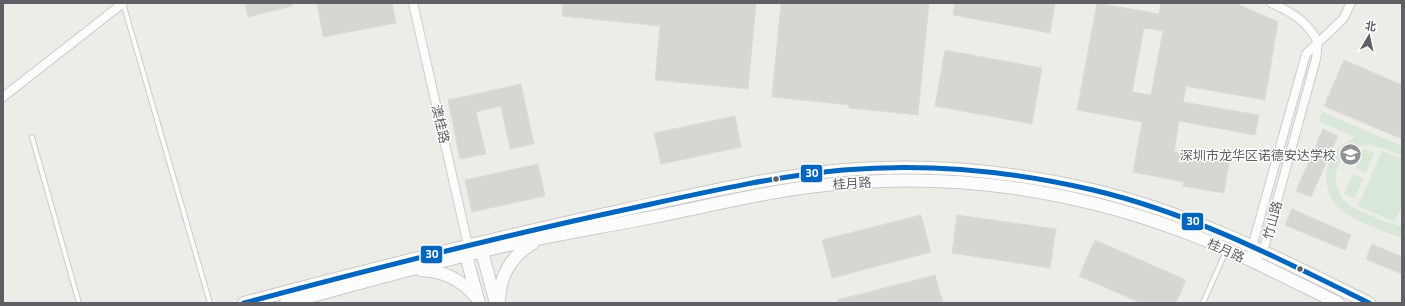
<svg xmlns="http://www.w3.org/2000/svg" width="1405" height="306" font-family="'Exo 2','Noto Sans SC',sans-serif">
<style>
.green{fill:#d8e7d8}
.building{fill:#d7d6d3;stroke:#dcdbd8;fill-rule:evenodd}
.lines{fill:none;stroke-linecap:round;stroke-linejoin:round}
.lane-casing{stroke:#cacbca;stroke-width:6}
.street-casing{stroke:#cacbca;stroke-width:10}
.secondary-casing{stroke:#c8c9c9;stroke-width:14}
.lane{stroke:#fcfcfc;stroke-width:4}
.street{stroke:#fcfcfc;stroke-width:8}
.secondary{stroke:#fcfcfc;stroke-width:12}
.bus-1-casing{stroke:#fff;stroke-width:8}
.bus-1{stroke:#0065bd;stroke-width:5}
.bus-dot{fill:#5e6065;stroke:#fff;stroke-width:1.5}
.labels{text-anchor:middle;stroke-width:3;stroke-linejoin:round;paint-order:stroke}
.street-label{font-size:13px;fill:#5e6065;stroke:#fff}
.poi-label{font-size:13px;fill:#5e6065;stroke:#fff;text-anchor:end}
.line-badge{stroke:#fff;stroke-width:1.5}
.badge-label{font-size:11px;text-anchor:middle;font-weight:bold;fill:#fff}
</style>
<rect width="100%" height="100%" fill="#edede8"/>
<!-- green -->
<g class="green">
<path d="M1322 112 1402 146V156C1391 152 1379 145 1367 145 1340 146 1326 179 1344 200 1354 211 1387 222 1402 227V237C1388 234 1353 220 1342 211 1325 197 1321 171 1334 153 1340 145 1348 141 1356 137L1318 121Z"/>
<path d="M1364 149 1374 153 1366 173 1355 169Z"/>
<path d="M1382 151 1402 159V205L1395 222 1358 206Z"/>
<path d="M1353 174 1363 179 1355 198 1344 194Z"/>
</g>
<!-- building -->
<g class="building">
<path d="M245 3H292V6L248 17Z"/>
<path d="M317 3H392L396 23 323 37Z"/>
<path d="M563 3H756L748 89 655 80 660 26 562 16Z"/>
<path d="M781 3H929L918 115 849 108V105L772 97Z"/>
<path d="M955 3H1055L1050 33 953 15Z"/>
<path d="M1097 3 1159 14 1161 3H1235L1278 22 1265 100 1186 86 1183 102 1259 115 1255 135 1179 121 1174 152 1229 162 1224 193 1183 186 1184 182 1133 172 1142 122 1077 110ZM1144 28 1163 31 1151 95 1132 92Z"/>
<path d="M945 50 1042 68 1032 124 935 106Z"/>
<path d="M1344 60 1402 85V139L1324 106Z"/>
<path d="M521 84 534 144 510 149 501 106 476 112 486 154 460 159 448 100Z"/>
<path d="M735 116 741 147 661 164 654 133Z"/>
<path d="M1323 129 1338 136 1311 197 1296 191Z"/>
<path d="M538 164 545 196 472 212 465 180Z"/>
<path d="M1292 209 1351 235 1345 250 1285 225Z"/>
<path d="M921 215 931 252 832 278 822 240Z"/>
<path d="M957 215 1056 229 1050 268 952 253Z"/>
<path d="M1095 240 1186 280 1176 303H1141L1079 276Z"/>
<path d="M1372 244 1402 257V274L1366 259Z"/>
<path d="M935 275 943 303H838L837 300Z"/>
</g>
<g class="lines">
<defs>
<g id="lane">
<path d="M123 3 210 303"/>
<path d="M32 137 79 303"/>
<path d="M1203 303 1226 251"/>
</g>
<g id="street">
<path d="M413 3 468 245"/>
<path d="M1271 3C1292 12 1307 21 1318 42"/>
<path d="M3 97 123 3"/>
<path d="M1260 255 1263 252 1316 59 1318 42"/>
<path d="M1253 262 1252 247 1306 54 1343 19 1351 3"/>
</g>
<g id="secondary">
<path d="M421 270C444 271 462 280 476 297"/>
<path d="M244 303C368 270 493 238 619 211 693 195 768 177 843 170 927 163 1012 171 1093 190 1191 213 1280 259 1369 303"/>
<path d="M286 303C360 283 434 262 508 245 558 234 608 226 658 216 713 205 769 191 825 185 890 178 956 179 1021 189 1073 197 1125 210 1174 228 1230 248 1285 277 1338 303"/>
<path d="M479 303 466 256 468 245 482 252 496 303"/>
<path d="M499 303C499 277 511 256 533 243"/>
</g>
</defs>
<!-- lane casing -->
<use href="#lane" class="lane-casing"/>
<!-- street casing -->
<use href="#street" class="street-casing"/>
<!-- secondary casing -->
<use href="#secondary" class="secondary-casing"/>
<!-- lane -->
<use href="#lane" class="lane"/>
<!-- street -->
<use href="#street" class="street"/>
<!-- secondary -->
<use href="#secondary" class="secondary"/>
<defs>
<path id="bus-1" d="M244 303C368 270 493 238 619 211 693 195 768 177 843 170 927 163 1012 171 1093 190 1191 213 1280 259 1369 303"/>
</defs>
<!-- bus-1 casing -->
<use href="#bus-1" class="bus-1-casing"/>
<!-- bus-1 -->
<use href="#bus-1" class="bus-1"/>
</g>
<!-- icons -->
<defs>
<symbol id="school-disc" viewBox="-11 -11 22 22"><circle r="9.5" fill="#909193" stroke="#fff"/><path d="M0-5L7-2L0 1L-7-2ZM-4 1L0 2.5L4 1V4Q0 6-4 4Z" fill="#fff"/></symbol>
</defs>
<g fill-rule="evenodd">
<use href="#school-disc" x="1338" y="142" width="25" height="25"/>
</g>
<!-- markers -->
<g class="bus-dot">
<circle cx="776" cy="179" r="3.5"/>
<circle cx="1300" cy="269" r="3.5"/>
</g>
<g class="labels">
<!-- street labels -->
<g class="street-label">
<text transform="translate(441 124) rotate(77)" y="5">澳桂路</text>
<text transform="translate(852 183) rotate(-4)" y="5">桂月路</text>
<text transform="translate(1272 220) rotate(-75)" y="5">竹山路</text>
<text transform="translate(1226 250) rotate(24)" y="5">桂月路</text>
</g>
<!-- poi labels -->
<g class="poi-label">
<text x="1336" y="160">深圳市龙华区诺德安达学校</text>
</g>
</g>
<g class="line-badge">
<rect x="800" y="164" width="23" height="19" rx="4" fill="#0065bd"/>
<rect x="1181" y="212" width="23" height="19" rx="4" fill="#0065bd"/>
<rect x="420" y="245" width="23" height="19" rx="4" fill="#0065bd"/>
</g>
<g class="badge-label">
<text x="812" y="177">30</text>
<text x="1193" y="225">30</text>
<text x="432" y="258">30</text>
</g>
<!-- border -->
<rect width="1405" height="306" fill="none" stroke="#5e6065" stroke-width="8"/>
<!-- north arrow -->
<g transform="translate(1369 36) rotate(9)" stroke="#ffffff" stroke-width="3" paint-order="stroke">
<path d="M0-3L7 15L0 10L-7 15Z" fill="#5e6065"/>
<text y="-6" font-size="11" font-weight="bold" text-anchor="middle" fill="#5e6065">北</text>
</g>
</svg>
